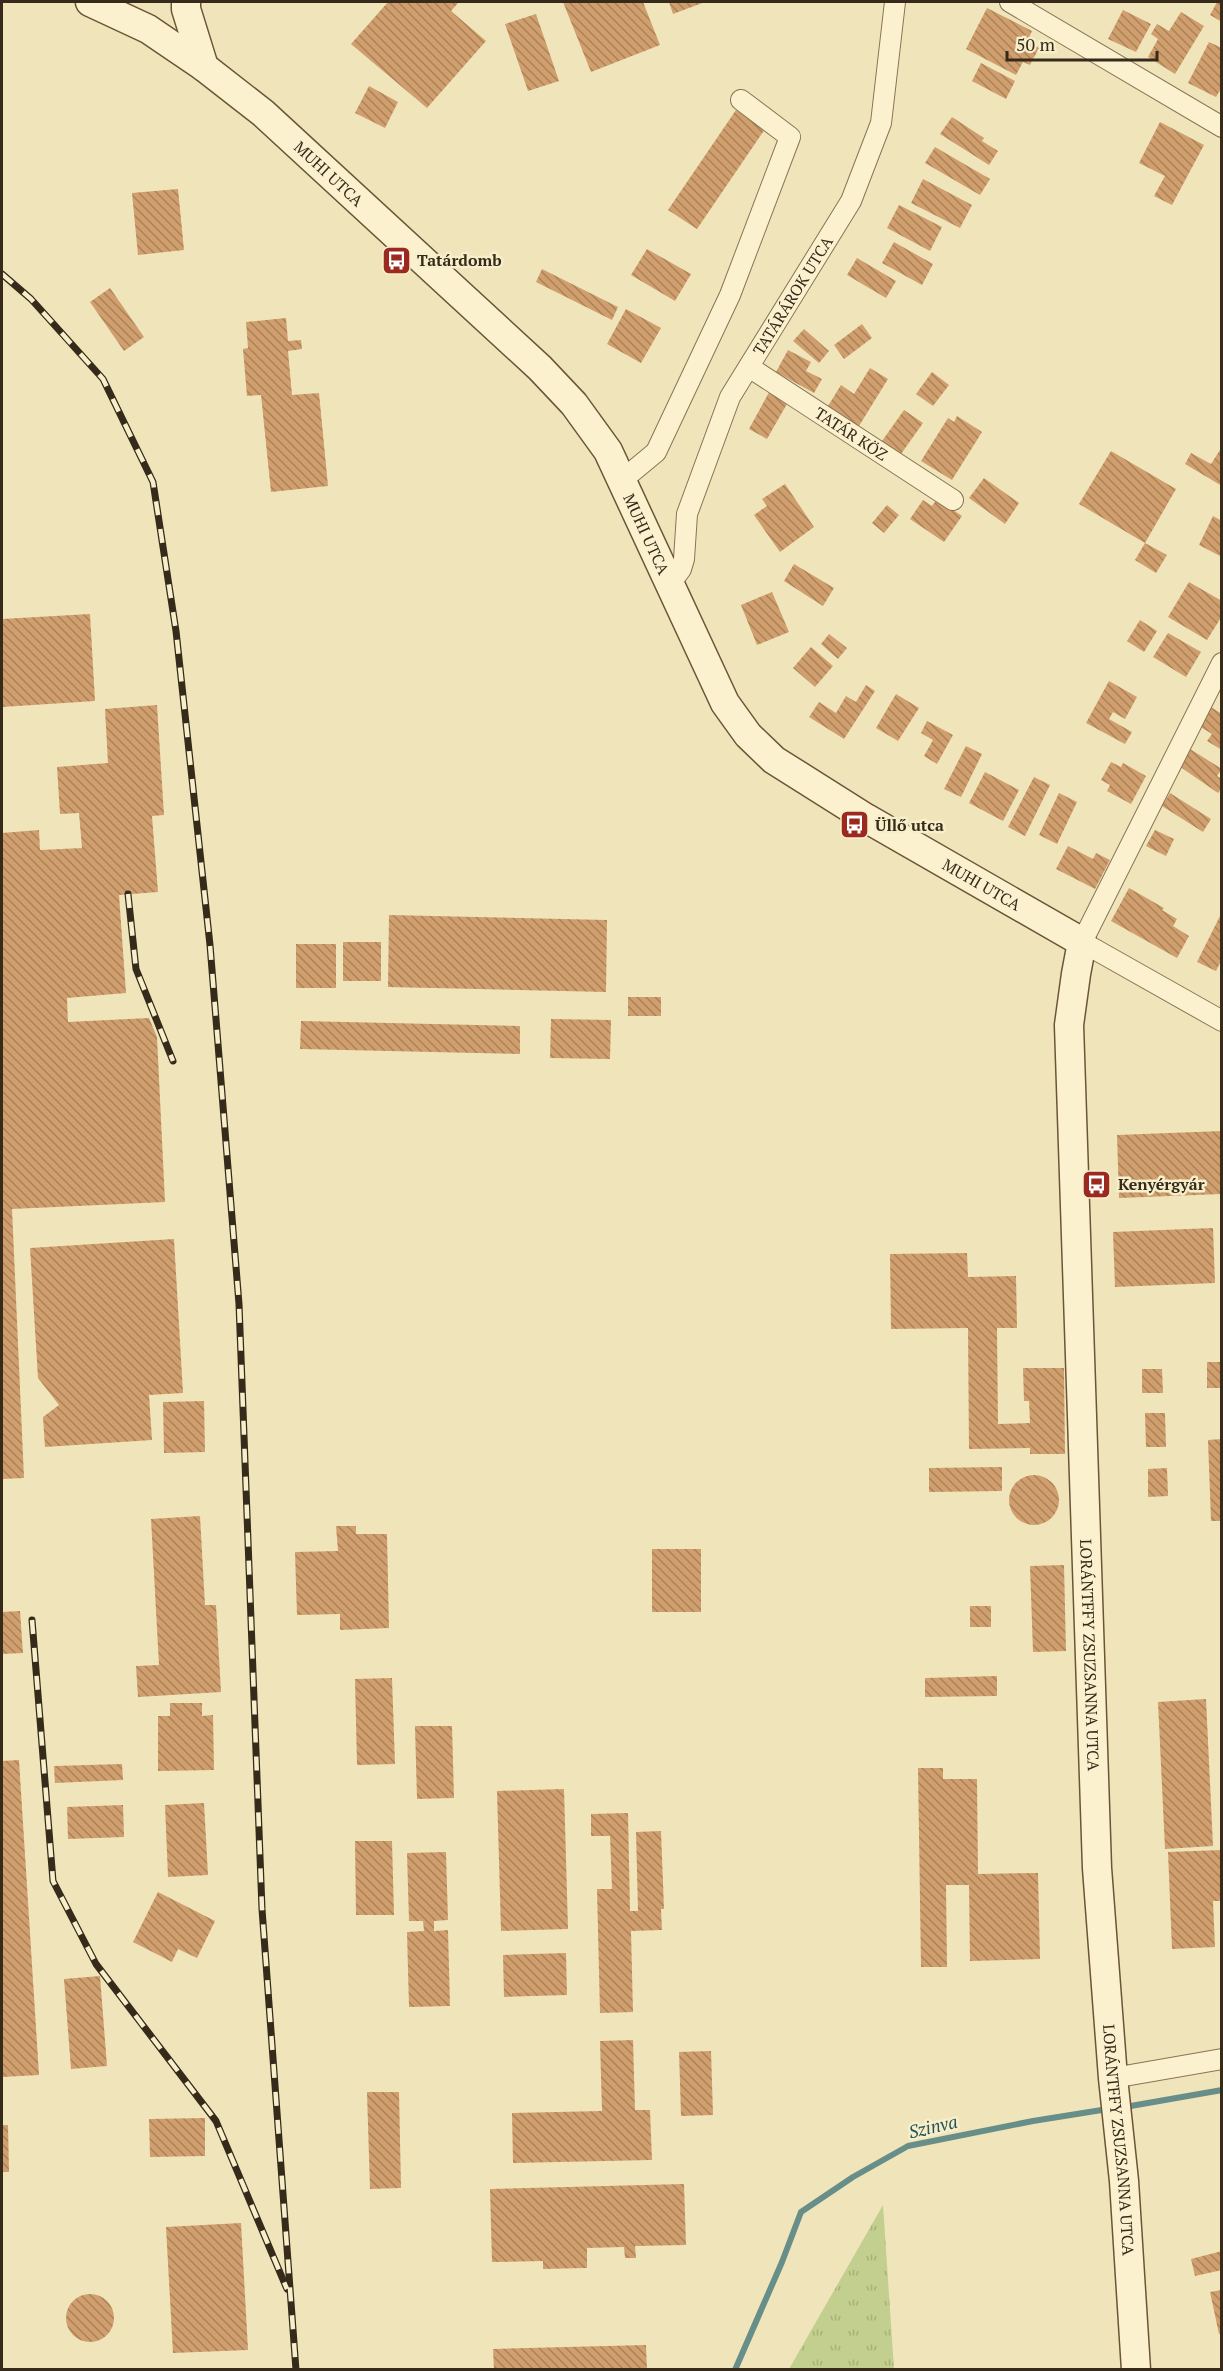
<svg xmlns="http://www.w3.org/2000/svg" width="1223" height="2371" font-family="'PT Serif',serif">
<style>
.grass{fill:url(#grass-tufts)}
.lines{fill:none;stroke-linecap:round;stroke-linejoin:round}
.stream{stroke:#678e88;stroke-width:6}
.building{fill:url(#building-back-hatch)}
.street-casing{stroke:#887454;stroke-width:22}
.secondary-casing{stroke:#6a5537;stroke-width:31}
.street{stroke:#fbf1ce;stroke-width:20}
.secondary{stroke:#fbf1ce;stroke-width:28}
.rail-casing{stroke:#362a1a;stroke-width:7}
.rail{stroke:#f7eeca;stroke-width:4.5;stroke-dasharray:14;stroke-linecap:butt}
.labels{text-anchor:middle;stroke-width:5;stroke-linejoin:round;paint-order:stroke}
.street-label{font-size:16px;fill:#362a1a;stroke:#f7eeca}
.poi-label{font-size:16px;font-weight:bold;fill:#362a1a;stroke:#f7eeca;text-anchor:start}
.water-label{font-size:18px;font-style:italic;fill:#285657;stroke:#f7eeca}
</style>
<defs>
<pattern id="grass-tufts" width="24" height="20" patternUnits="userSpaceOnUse" patternTransform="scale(1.5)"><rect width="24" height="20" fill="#c2cf8e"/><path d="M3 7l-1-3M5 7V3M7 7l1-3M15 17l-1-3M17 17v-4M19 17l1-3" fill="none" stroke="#a7b27a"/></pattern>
<pattern id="building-back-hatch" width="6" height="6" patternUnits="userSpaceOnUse" patternTransform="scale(1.5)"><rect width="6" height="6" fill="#d19f6d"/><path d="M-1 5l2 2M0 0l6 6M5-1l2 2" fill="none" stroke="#aa8259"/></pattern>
</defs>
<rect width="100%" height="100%" fill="#f0e5ba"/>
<!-- grass -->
<path class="grass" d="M883 2205 894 2369H789Z"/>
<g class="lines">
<!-- stream -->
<g class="stream">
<path d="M1125 2107 1222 2090"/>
<path d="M735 2370 782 2262 801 2212 853 2177 908 2146 1033 2121 1108 2109"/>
</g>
</g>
<!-- building -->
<g class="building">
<path d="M388 2H459L451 11 486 41 427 108 351 44Z"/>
<path d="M563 2H643L660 45 591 72Z"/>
<path d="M669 2H705L673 14Z"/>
<path d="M1217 2H1222V22L1210 15Z"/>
<path d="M987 8 1032 31 1027 42 1039 48 1030 65 1023 62 1016 75 966 49Z"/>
<path d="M1123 10 1151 24 1136 52 1108 39Z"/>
<path d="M1181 12 1204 26 1175 74 1148 57 1158 39 1151 34 1157 24 1169 31Z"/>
<path d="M536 14 559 81 528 91 505 24Z"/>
<path d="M1209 42 1222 48V87L1216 97 1188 83Z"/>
<path d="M981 63 1015 81 1006 99 972 81Z"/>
<path d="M369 86 398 102 385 128 355 113Z"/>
<path d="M736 110 765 129 697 229 668 210Z"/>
<path d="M952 117 984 138 982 141 998 151 989 165 940 134Z"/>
<path d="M1160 122 1204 145 1172 205 1154 196 1165 176 1139 163Z"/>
<path d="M935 147 990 179 980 195 925 163Z"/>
<path d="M923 179 972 205 960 228 911 203Z"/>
<path d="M178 189 184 250 138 255 132 193Z"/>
<path d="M899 205 942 227 930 251 887 228Z"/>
<path d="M894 242 933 264 922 285 882 263Z"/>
<path d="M647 249 691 274 675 301 631 275Z"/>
<path d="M857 258 896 281 886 298 847 275Z"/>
<path d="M542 269 618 307 612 320 536 282Z"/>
<path d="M110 288 144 337 124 351 90 302Z"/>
<path d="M626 309 661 328 641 363 607 344Z"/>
<path d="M286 318 288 341 301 340 302 349 288 351 292 395 319 393 328 486 271 492 261 395 247 396 243 349 248 348 246 322Z"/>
<path d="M862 324 872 338 844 359 834 345Z"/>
<path d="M804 329 829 351 819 363 793 341Z"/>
<path d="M788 350 811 362 806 371 822 379 814 393 776 372Z"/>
<path d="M870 368 888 379 859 426 828 406 841 385 854 394Z"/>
<path d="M932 372 949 385 933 406 916 394Z"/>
<path d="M773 385 792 395 767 439 749 429Z"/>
<path d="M904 410 923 423 901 454 882 441Z"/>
<path d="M957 416 982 432 952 480 921 461 948 418 954 422Z"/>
<path d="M1220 450 1222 486 1185 464 1191 453 1211 464Z"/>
<path d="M1111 451 1176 489 1145 543 1079 504Z"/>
<path d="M984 478 1019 503 1005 524 969 498Z"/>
<path d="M785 484 814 527 780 552 754 515 767 506 762 499Z"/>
<path d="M937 499 962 516 944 542 910 519 923 500 932 506Z"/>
<path d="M887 505 899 515 884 533 872 523Z"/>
<path d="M1213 516 1222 521V557L1199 545Z"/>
<path d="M1145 543 1167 555 1156 573 1135 560Z"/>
<path d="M794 564 834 588 823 606 784 581Z"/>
<path d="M1189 582 1222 601V616L1207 640 1168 617Z"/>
<path d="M772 592 789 632 757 645 741 605Z"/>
<path d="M90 614 95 701 2 707V619Z"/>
<path d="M1140 620 1157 631 1144 652 1127 641Z"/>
<path d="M1168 633 1201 652 1186 677 1153 657Z"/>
<path d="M829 634 847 648 838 659 821 644Z"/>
<path d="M811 647 833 666 815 687 793 668Z"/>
<path d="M1109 681 1137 697 1125 719 1113 712 1109 719 1132 732 1125 744 1086 723Z"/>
<path d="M866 685 875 691 844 739 809 717 819 702 836 713 846 696 856 702Z"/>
<path d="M896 694 919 708 898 741 876 728Z"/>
<path d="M157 705 164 815 152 816 158 892 119 895 126 993 67 998 68 1022 149 1018 157 1037 165 1202 12 1209 24 1478 2 1479V833L39 830 40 850 82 848 79 813 60 814 57 767 108 763 105 709Z"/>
<path d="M1211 707 1222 714V750L1207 741 1212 734 1199 726Z"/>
<path d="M927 721 953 735 937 764 924 756 933 740 921 733Z"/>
<path d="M966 746 982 754 961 797 944 789Z"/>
<path d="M1190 749 1222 769 1217 776 1222 779V788L1218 793 1179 766Z"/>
<path d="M1111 762 1121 767 1123 763 1146 776 1131 804 1107 791 1110 785 1101 780Z"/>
<path d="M985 772 1019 790 1003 821 969 803Z"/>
<path d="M1034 777 1050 785 1025 836 1008 827Z"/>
<path d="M1059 793 1077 802 1057 844 1039 835Z"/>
<path d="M1170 793 1211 819 1203 832 1162 806Z"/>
<path d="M1155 830 1174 839 1166 856 1146 846Z"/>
<path d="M1068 846 1093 859 1096 853 1110 860 1095 889 1056 869Z"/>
<path d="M1129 888 1164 908 1162 910 1177 919 1173 926 1189 936 1177 958 1111 921Z"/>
<path d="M1222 912V959L1216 971 1197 962Z"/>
<path d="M389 915 607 920 606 992 388 987Z"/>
<rect x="343" y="942" width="38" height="39"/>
<rect x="296" y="944" width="40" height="44"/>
<rect x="628" y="997" width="33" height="19"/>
<path d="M551 1019 611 1020 610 1059 550 1058Z"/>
<path d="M301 1021 520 1026V1054L300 1049Z"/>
<path d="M1222 1131V1194L1119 1198 1117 1135Z"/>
<path d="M1213 1228 1215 1283 1115 1287 1113 1232Z"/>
<path d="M174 1239 183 1393 149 1395 152 1440 45 1447 43 1417 59 1405 38 1378 30 1248Z"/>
<path d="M967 1253 968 1277 1016 1276 1017 1328H997L998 1424 1030 1423 1029 1401H1024L1023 1368H1064L1065 1454H1030V1448L969 1449 968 1328 891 1329 890 1254Z"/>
<rect x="1207" y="1362" width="15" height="26"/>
<path d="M1142 1369H1162L1163 1393H1142Z"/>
<path d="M204 1401 205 1452 164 1453 163 1402Z"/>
<path d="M1145 1413H1165L1166 1447H1146Z"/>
<path d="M1222 1439V1521H1211L1208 1440Z"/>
<path d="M1002 1467V1491L929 1492V1468Z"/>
<path d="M1167 1468 1168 1496 1148 1497V1469Z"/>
<circle cx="1034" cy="1500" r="25"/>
<path d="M200 1516 205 1605H216L221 1692 138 1697 136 1666 159 1665 151 1519Z"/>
<path d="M336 1526H356V1534H387L389 1628 340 1630V1614L297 1615 295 1552 338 1551Z"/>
<rect x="652" y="1549" width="49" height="63"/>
<path d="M1064 1565 1066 1651 1033 1652 1030 1566Z"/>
<rect x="970" y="1606" width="21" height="21"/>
<path d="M20 1611 23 1653 2 1654V1612Z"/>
<path d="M997 1676V1696L925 1697V1678Z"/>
<path d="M392 1678 395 1764 357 1765 355 1679Z"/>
<path d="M1206 1699 1213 1846 1165 1849 1158 1702Z"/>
<path d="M170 1703H202V1716L213 1715 214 1770 158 1771V1716H170Z"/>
<path d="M415 1726H452L454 1798 417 1799Z"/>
<path d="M19 1760 39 2075 2 2077V1761Z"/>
<path d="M122 1764 123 1780 55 1783 54 1766Z"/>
<path d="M918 1768H943V1779H977L978 1874 1038 1873 1040 1959 970 1961 969 1885H946L947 1967H921Z"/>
<path d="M564 1789 568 1929 501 1931 497 1791Z"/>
<path d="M204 1803 208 1875 168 1877 165 1805Z"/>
<path d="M123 1805 124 1837 68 1839 67 1807Z"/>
<path d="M628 1813 630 1911H638L636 1832 661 1831 664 1909H661L662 1930 631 1931 633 2012 600 2013 597 1889H612L610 1836H591V1814Z"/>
<path d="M355 1841H392L394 1915H356Z"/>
<path d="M1222 1850V1901H1213L1215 1947 1172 1949 1168 1852Z"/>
<path d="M446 1852 448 1920 434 1921V1931L448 1930 450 2006 409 2007 407 1932 424 1931 423 1921H409L407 1853Z"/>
<path d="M158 1892 215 1921 197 1958 178 1949 172 1962 133 1942Z"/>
<path d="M566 1953 567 1995 504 1997 503 1955Z"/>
<path d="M100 1976 107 2066 71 2069 64 1979Z"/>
<path d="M633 2040 635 2110H650L652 2160 513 2163 512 2113 602 2111 600 2041Z"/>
<path d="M711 2051 713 2115 681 2116 679 2052Z"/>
<path d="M367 2092H399L401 2188 370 2189Z"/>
<path d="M205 2118V2156L150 2157 149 2119Z"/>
<path d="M2 2125H8L9 2172H2Z"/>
<path d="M684 2184 686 2245 635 2246 636 2258H625L624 2247 587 2248V2268L543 2269V2261L492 2262 490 2189Z"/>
<path d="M241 2223 248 2350 173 2353 166 2227Z"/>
<path d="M1222 2251V2270L1195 2276 1191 2259Z"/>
<path d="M1222 2290V2333L1219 2334 1210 2292Z"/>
<circle cx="90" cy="2318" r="24"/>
<path d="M646 2345 647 2370H494L493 2349Z"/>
</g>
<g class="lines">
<defs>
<g id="street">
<path d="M1010 2 1222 127"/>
<path id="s1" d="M749 367 953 500"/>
<path d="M621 481 656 452 730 295 790 137 741 100"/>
<path id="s2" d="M670 584 681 569 684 559 687 514 730 397 851 201 881 123 895 2"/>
<path d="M1222 663 1082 942 1222 1021"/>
<path d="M1113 2078 1222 2059"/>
</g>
<g id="secondary">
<path id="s3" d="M90 2 148 29 204 67 263 113 540 368 574 404 608 451 725 703 748 735 774 760 866 818 1082 942 1076 974 1069 1025 1097 1868 1113 2078 1124 2181 1136 2370"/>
<path d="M186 2V9L204 67"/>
</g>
</defs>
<!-- street casing -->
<use href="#street" class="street-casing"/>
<!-- secondary casing -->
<use href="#secondary" class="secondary-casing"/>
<!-- street -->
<use href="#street" class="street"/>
<!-- secondary -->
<use href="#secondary" class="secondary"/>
<defs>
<g id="rail">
<path d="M2 274 31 299 103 379 153 482 176 631 210 945 239 1304 262 1909 296 2370"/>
<path d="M128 894 136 969 173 1061"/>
<path d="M32 1620 53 1881 96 1964 216 2121 287 2289"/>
</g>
</defs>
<!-- rail casing -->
<use href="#rail" class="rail-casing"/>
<!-- rail -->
<use href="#rail" class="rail"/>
</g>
<!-- icons -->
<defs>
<symbol id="bus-square" viewBox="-11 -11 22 22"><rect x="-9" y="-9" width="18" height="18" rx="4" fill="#9b2920" stroke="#f7eeca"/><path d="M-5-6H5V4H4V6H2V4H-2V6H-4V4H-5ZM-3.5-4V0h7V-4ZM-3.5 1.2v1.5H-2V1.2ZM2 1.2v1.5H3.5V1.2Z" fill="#fff"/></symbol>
</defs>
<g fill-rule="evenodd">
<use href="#bus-square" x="380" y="244" width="33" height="33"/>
<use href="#bus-square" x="838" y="808" width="33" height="33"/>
<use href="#bus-square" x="1080" y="1168" width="33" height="33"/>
</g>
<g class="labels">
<!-- street labels -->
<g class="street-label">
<text dy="6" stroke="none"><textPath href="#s3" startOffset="296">MUHI UTCA</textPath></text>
<text dy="6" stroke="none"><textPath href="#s2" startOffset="318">TATÁRÁROK UTCA</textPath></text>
<text dy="6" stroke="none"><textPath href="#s1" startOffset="122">TATÁR KÖZ</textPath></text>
<text dy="6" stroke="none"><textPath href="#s3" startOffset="782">MUHI UTCA</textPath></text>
<text dy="6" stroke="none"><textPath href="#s3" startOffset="1286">MUHI UTCA</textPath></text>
<text dy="6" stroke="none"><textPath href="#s3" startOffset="2116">LORÁNTFFY ZSUZSANNA UTCA</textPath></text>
<text dy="6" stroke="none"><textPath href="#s3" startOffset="2602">LORÁNTFFY ZSUZSANNA UTCA</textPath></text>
</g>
<!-- poi labels -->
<g class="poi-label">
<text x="417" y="266">Tatárdomb</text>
<text x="875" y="831">Üllő utca</text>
<text x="1118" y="1190">Kenyérgyár</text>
</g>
<!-- water labels -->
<g class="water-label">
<text transform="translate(933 2127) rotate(-13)" y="6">Szinva</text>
</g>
</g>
<!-- border -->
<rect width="1223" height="2371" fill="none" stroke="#362a1a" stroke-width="6"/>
<!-- scale -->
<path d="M1007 51v9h150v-9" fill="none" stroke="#362a1a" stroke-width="3"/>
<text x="1016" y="51" font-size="18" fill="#362a1a" stroke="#f7eeca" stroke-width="4.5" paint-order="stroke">50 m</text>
</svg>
